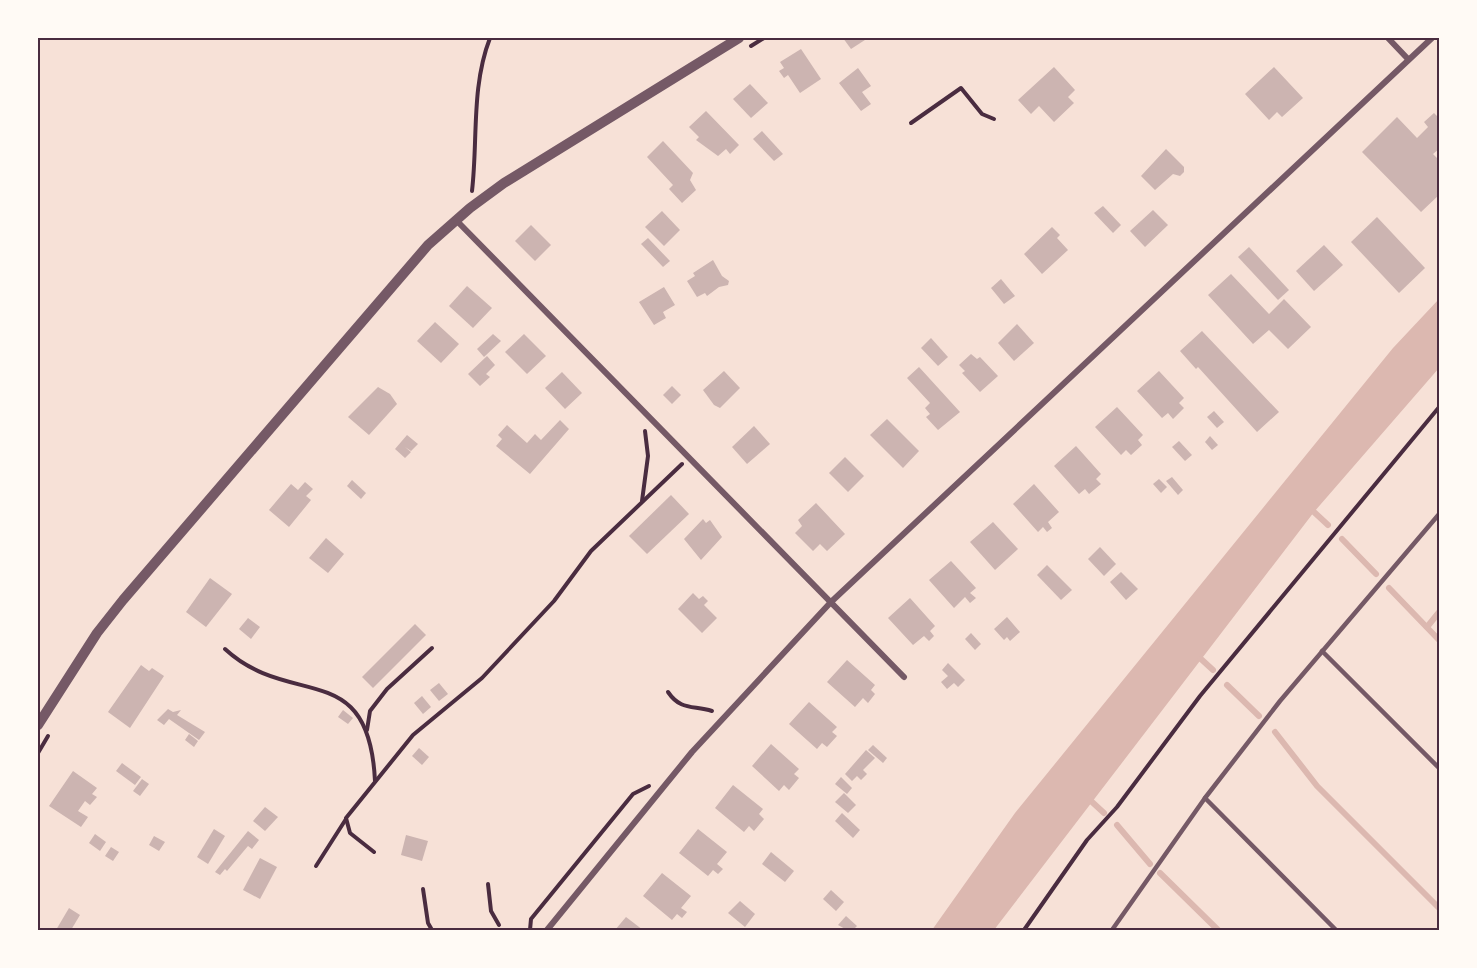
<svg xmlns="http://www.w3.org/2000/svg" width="1477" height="968" font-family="'PT Sans Narrow',sans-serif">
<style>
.water{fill:#dcb8b0}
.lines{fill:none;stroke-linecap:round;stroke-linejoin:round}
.stream{stroke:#dcb8b0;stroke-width:6}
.building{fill:#ccb4b1}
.path{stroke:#4a2c40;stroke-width:4}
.service{stroke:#755966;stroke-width:4.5}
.minor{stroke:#755966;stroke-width:6}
.tertiary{stroke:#755966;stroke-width:10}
.neatline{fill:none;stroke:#4a2c40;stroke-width:2}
</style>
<rect width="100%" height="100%" fill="#f7e1d7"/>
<!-- water -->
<path class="water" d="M1439 299V368L1314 512 994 930H932L1015 813 1393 348Z"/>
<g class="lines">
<!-- stream -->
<g class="stream">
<path d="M1314 512 1328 525"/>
<path d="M1342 539 1376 574"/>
<path d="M1389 588 1440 641"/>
<path d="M1427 627 1440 611"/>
<path d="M1201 659 1213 670"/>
<path d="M1227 685 1259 716"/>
<path d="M1275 732 1317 786 1440 909"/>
<path d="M1091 801 1104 813"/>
<path d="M1117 825 1150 864"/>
<path d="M1160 873 1218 930"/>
</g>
</g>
<!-- building -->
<g class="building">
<path d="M843 38H868L851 49Z"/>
<path d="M801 49 821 79 800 93 788 75 784 78 779 71 784 68 780 62Z"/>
<path d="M1054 67 1075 90 1068 97 1074 103 1054 122 1039 106 1031 114 1018 100Z"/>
<path d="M1274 67 1303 98 1282 117 1277 112 1269 120 1245 94Z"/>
<path d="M858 68 871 86 862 92 871 104 861 111 839 83Z"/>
<path d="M750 84 768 103 751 118 733 99Z"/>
<path d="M706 111 739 145 730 154 726 149 718 156 696 140 699 137 689 127Z"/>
<path d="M1434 113 1440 119V148L1433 154 1440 161V194L1421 212 1362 152 1397 117 1417 138 1428 127 1424 122Z"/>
<path d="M762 131 783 154 774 161 753 139Z"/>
<path d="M663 141 693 173 690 180 696 190 682 203 669 189 673 185 647 157Z"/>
<path d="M1166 149 1184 167V172L1180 176 1173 174 1155 190 1141 176Z"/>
<path d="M1103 206 1121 225 1113 233 1094 213Z"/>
<path d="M1153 210 1168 225 1145 247 1130 231Z"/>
<path d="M662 211 680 230 664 246 645 227Z"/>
<path d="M1377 217 1425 268 1399 293 1351 242Z"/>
<path d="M531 225 551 245 535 261 515 241Z"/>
<path d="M1052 227 1060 235 1057 238 1068 250 1042 274 1024 254Z"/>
<path d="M648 238 670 261 663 267 641 244Z"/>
<path d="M1324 245 1343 265 1314 291 1296 271Z"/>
<path d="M1249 247 1289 290 1278 300 1238 257Z"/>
<path d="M713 260 722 276 729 281 728 285 719 287 707 296 705 293 697 297 687 281 695 276 693 273Z"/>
<path d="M1231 274 1269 314 1284 299 1311 327 1288 349 1269 330 1253 344 1208 295Z"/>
<path d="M1001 279 1015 296 1004 304 991 288Z"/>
<path d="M467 286 492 308 473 328 449 306Z"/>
<path d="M664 287 675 305 663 312 666 318 654 325 639 302Z"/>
<path d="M435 322 459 344 441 363 417 341Z"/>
<path d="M1017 324 1034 343 1014 361 998 343Z"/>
<path d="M1202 331 1279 412 1257 432 1198 367 1196 369 1180 351Z"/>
<path d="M493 334 501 341 484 357 477 349Z"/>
<path d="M524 334 546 356 527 374 505 352Z"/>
<path d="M931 338 948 357 938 366 921 348Z"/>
<path d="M971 354 977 359 980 357 998 376 980 392 962 373 965 371 959 365Z"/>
<path d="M487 356 495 365 486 374 490 377 480 386 468 374Z"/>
<path d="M919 367 960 412 938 430 926 417 930 414 925 408 930 403 907 378Z"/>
<path d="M724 371 740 388 720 408 714 405 703 390Z"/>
<path d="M1159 371 1184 398 1179 403 1184 408 1173 419 1168 413 1162 418 1137 391Z"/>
<path d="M562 372 582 393 565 409 545 388Z"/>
<path d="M672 386 681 395 672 404 663 395Z"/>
<path d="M378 387 390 394 397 404 369 435 348 417Z"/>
<path d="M1117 407 1143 435 1138 440 1142 445 1131 455 1126 450 1121 455 1095 427Z"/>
<path d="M1214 411 1224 422 1217 428 1207 417Z"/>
<path d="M887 419 919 451 903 468 870 435Z"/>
<path d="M560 420 569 429 530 474 496 446 502 439 498 435 507 425 527 443 535 434 541 440Z"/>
<path d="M754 426 770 444 747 464 732 447Z"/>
<path d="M407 435 418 444 411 451 405 447 411 452 405 458 395 449Z"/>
<path d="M1210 436 1218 445 1212 450 1205 442Z"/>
<path d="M1179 441 1192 455 1185 461 1172 447Z"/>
<path d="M1076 446 1101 474 1096 479 1101 484 1089 494 1085 489 1079 494 1054 466Z"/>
<path d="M845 457 864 476 848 492 829 473Z"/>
<path d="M1172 477 1183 490 1178 495 1166 481Z"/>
<path d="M1159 479 1167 487 1161 493 1153 484Z"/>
<path d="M352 480 366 493 361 499 347 486Z"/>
<path d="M305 482 313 489 306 496 311 500 289 527 269 510 291 484 298 490Z"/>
<path d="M1034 484 1059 512 1048 522 1052 528 1047 532 1043 527 1038 532 1013 504Z"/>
<path d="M671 495 689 514 647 554 629 536Z"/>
<path d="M816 503 845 534 827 551 820 544 813 551 795 533 802 526 798 520Z"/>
<path d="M703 519 706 523 710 520 722 537 701 560 684 539Z"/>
<path d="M993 522 1018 549 995 570 970 542Z"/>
<path d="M326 538 344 554 328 573 309 558Z"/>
<path d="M1100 547 1116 564 1104 576 1088 559Z"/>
<path d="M951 561 976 588 970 593 976 598 970 603 965 597 954 608 929 580Z"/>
<path d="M1047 565 1072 590 1061 600 1037 575Z"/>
<path d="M1121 572 1138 589 1126 600 1110 582Z"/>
<path d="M210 578 232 594 206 627 186 612Z"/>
<path d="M693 593 699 599 703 596 708 601 704 605 717 618 702 633 678 609Z"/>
<path d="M910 598 935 626 930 631 934 636 929 641 924 636 913 645 888 618Z"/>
<path d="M1007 617 1020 632 1010 641 1007 637 1004 640 994 629Z"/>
<path d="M248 618 260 627 251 639 239 629Z"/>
<path d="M415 624 426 635 373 688 362 677Z"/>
<path d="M971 633 981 644 975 650 965 639Z"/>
<path d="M847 660 875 685 871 690 875 694 868 703 863 698 855 707 827 682Z"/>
<path d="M948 663 965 680 958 687 954 683 947 689 941 682 948 676 942 670Z"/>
<path d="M141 665 149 671 152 668 164 676 130 728 108 712Z"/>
<path d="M439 683 448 694 439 701 430 690Z"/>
<path d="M422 696 431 707 423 714 414 703Z"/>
<path d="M809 702 837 727 832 732 837 736 827 747 822 743 817 749 789 724Z"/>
<path d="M168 709 173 712 181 710 177 715 205 732 199 740 169 719 164 725 157 720Z"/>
<path d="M343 710 353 718 348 724 338 717Z"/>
<path d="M189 734 198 741 194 747 185 740Z"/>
<path d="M771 744 799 769 794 774 799 778 789 790 784 785 779 791 752 766Z"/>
<path d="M873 745 887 758 883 763 868 750Z"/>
<path d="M419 748 429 757 422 765 412 756Z"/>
<path d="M866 750 875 758 863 770 867 774 861 780 857 776 852 781 845 774Z"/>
<path d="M122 763 141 777 135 785 116 771Z"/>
<path d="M73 771 97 788 92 794 97 797 90 805 85 801 78 811 88 817 81 827 49 806Z"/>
<path d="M841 777 852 788 847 794 835 784Z"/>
<path d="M142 779 149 784 140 796 133 791Z"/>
<path d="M733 785 763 809 759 814 764 819 754 831 749 826 744 832 715 808Z"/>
<path d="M844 793 856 805 848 813 835 802Z"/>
<path d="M265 807 278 817 265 831 253 821Z"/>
<path d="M842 813 860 830 853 838 835 821Z"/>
<path d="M214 829 225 836 208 864 197 857Z"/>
<path d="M698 829 727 852 717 864 723 869 718 874 713 870 708 876 679 853Z"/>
<path d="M248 831 259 840 252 849 248 846 227 871 225 869 220 875 215 872Z"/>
<path d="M95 834 106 842 100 851 89 843Z"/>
<path d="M406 835 428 841 422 861 401 855Z"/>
<path d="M154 836 165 842 159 851 149 845Z"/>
<path d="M111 847 119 852 113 861 105 856Z"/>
<path d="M771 852 794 871 785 882 762 864Z"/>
<path d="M260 858 277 867 260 899 243 890Z"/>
<path d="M662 873 691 896 681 908 687 912 682 918 677 914 672 920 643 896Z"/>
<path d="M831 890 844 902 836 911 823 899Z"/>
<path d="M740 901 755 914 745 927 728 913Z"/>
<path d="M69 908 80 915 71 930H56Z"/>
<path d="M846 916 857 926 853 930H847L838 925Z"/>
<path d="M626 917 643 930H615Z"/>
</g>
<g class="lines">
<!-- path -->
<g class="path">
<path d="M751 46 764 38"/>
<path d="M911 123 961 88 982 114 994 119"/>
<path d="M472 191C478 140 471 87 490 38"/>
<path d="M642 501 648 456 645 431"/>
<path d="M225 649C291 710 369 656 375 781"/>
<path d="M668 692C681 711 693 705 712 711"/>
<path d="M367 730 370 711 387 689 432 648"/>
<path d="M38 753 48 736"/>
<path d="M374 852 350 833 346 818 413 735 482 678 554 601 591 551 682 464"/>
<path d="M316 866 346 819"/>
<path d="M488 884 491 911 499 925"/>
<path d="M423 889 428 923 432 930"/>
<path d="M530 930 531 919 633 794 649 786"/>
<path d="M1024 930 1087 840 1117 807 1200 696 1440 406"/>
</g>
<!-- service -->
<g class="service">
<path d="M1322 651 1440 769"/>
<path d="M1205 798 1336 930"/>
<path d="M1112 930 1205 798 1280 701 1440 513"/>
</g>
<!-- minor -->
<g class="minor">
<path d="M1388 38 1407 58"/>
<path d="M456 220 904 677"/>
<path d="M547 930 692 752 831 602 1432 38"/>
</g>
<!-- tertiary -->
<path class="tertiary" d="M38 725 97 633 123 600 428 245 470 208 504 183 739 38"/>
</g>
<!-- border -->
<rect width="1477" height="968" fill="none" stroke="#fffaf5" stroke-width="78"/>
<rect x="39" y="39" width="1399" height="890" class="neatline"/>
</svg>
